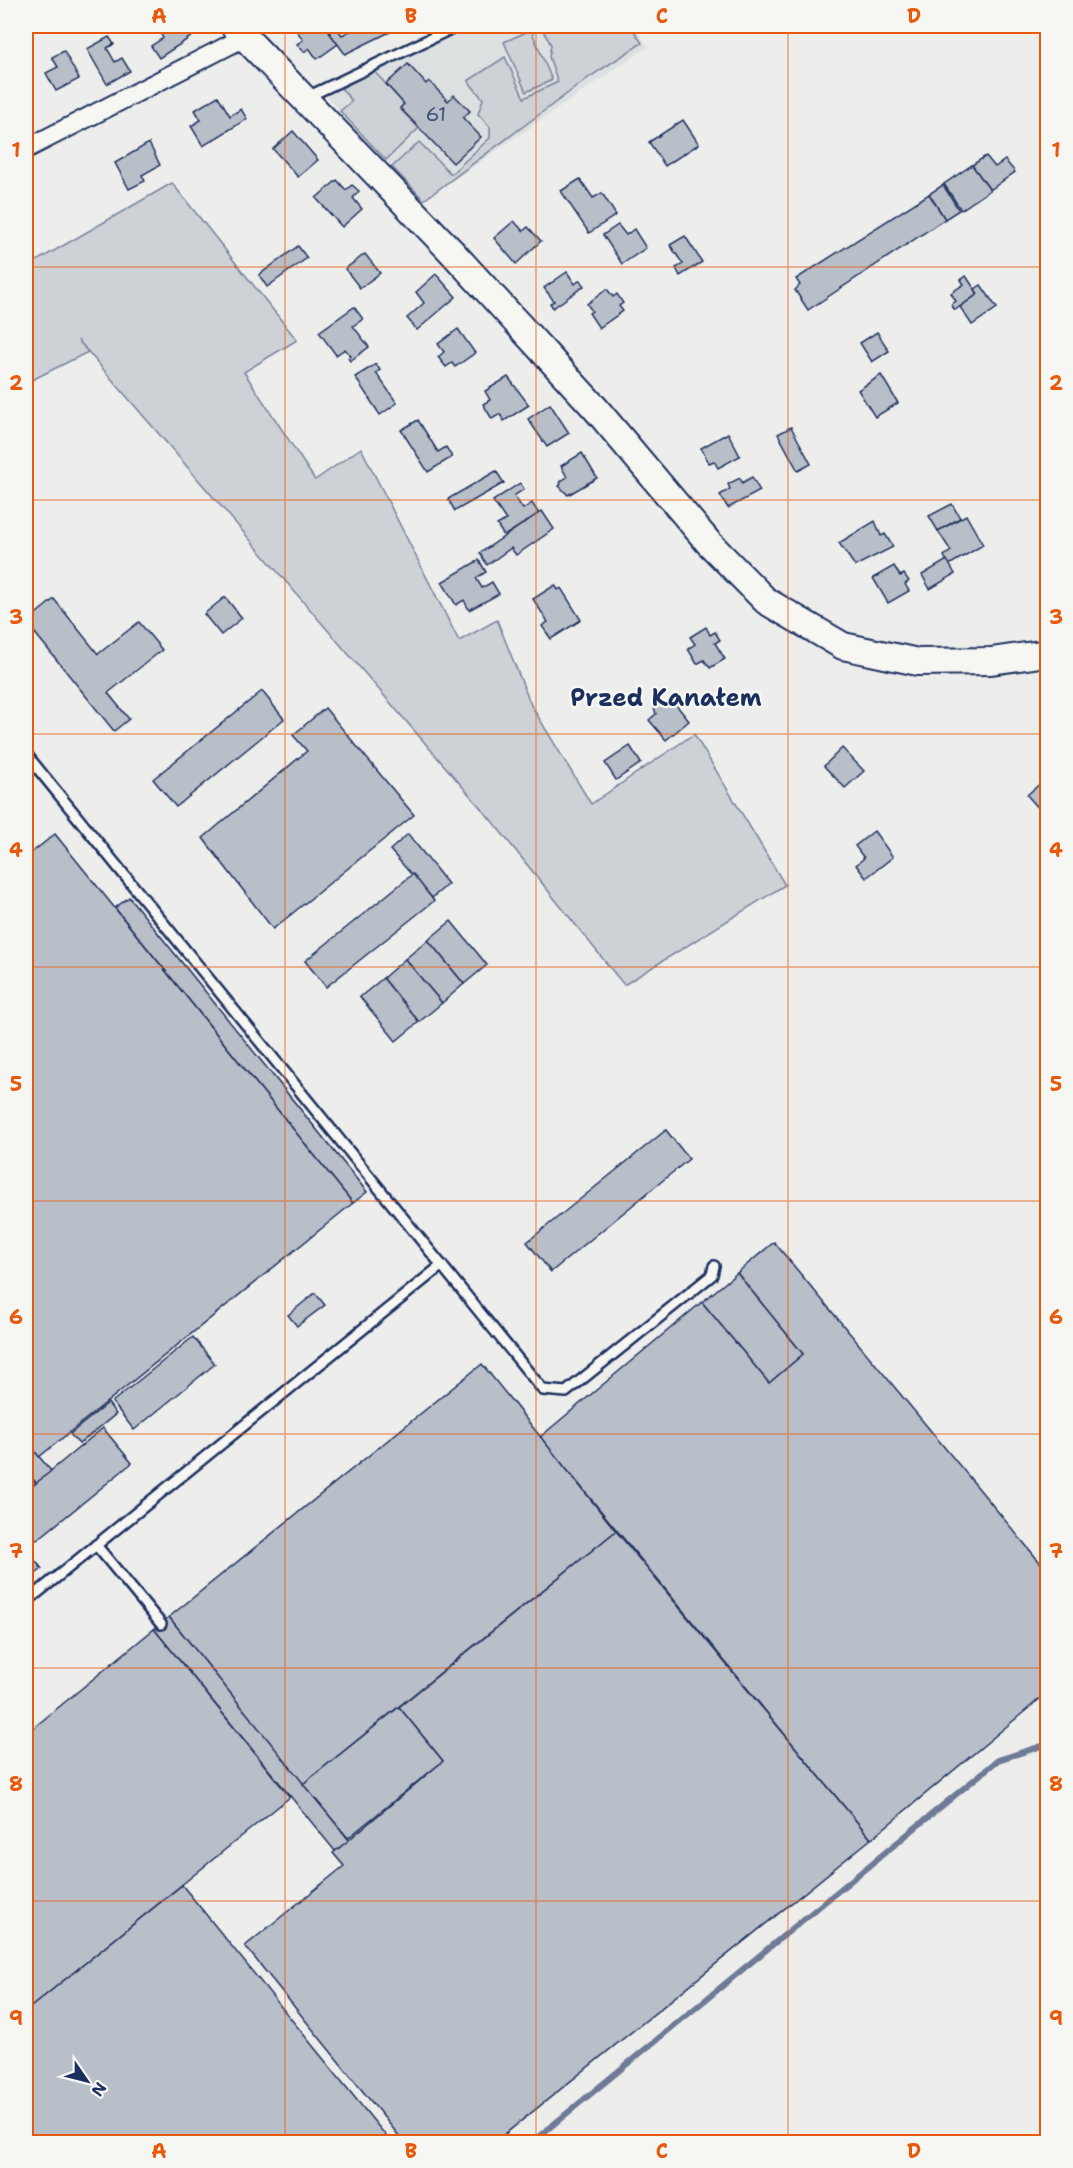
<svg xmlns="http://www.w3.org/2000/svg" width="1073" height="2168" font-family="'Shantell Sans',sans-serif">
<style>
.built{fill:#dde0e1}
.green{fill:#ced2d7;stroke:#74809a;stroke-width:1.5}
.lines{fill:none;stroke-linecap:round;stroke-linejoin:round}
.stream{stroke:#6e7a96;stroke-width:6}
.building{fill:#b9bfc8;stroke:#1b2f5e;stroke-width:1.5}
.lane-casing{stroke:#1b2f5e;stroke-width:14}
.street-casing{stroke:#1b2f5e;stroke-width:22}
.secondary-casing{stroke:#1b2f5e;stroke-width:30}
.lane{stroke:#f6f6f2;stroke-width:9}
.street{stroke:#f6f6f2;stroke-width:18}
.secondary{stroke:#f6f6f2;stroke-width:26}
.grid{fill:none;stroke:#e8590c;stroke-width:1.5;stroke-opacity:0.55}
.labels{text-anchor:middle;stroke-width:5;stroke-linejoin:round;paint-order:stroke}
.number-label{font-size:20px;fill:#425378}
.neighbourhood-label{font-size:24px;font-weight:bold;fill:#1b2f5e;stroke:#f6f6f2}
.neatline{fill:none;stroke:#e8590c;stroke-width:2}
.grid-label{font-size:20px;text-anchor:middle;font-weight:bold;fill:#e8590c}
</style>
<rect width="100%" height="100%" fill="#edeeec"/>
<filter id="ink" filterUnits="userSpaceOnUse"><feTurbulence type="fractalNoise" baseFrequency=".0167" numOctaves="2"/><feDisplacementMap in="SourceGraphic" scale="12" xChannelSelector="R" yChannelSelector="G"/><feConvolveMatrix kernelMatrix="1 2 1 2 8 2 1 2 1" color-interpolation-filters="sRGB"/></filter>
<g filter="url(#ink)">
<!-- built -->
<path class="built" d="M464 26H634L648 47 424 200 326 96Z"/>
<!-- green -->
<g class="green">
<path d="M541 26H631L642 43 591 76 424 200 392 167 419 142 451 174 490 138V127L478 114 483 99 468 81 505 57 524 98 558 82 549 57 551 45Z"/>
<path d="M531 30 552 80 526 92 504 42Z"/>
<path d="M374 71 404 104 400 109 419 128 386 160 340 111 352 101 341 88Z"/>
<path d="M172 183 297 340 244 372 315 480 361 448 459 641 497 620 531 705 591 804 694 734 785 885 624 985 492 821 78 340 88 352 26 383V267Z"/>
</g>
<g class="lines">
<!-- stream -->
<path class="stream" d="M532 2142 998 1760 1048 1744"/>
</g>
<!-- building -->
<g class="building">
<path d="M168 26H174L176 29 188 26 194 35 159 58 151 46 163 38 159 31Z"/>
<path d="M299 26H335L329 32 338 44 317 59 309 48 304 52 297 44 303 40 295 28Z"/>
<path d="M360 26H402L345 54 329 32 336 27 342 35Z"/>
<path d="M109 37 114 44 107 48 115 62 122 58 130 71 107 84 87 49Z"/>
<path d="M64 51 79 79 56 91 46 73 58 67 52 57Z"/>
<path d="M408 64 426 84 429 81 448 101 454 95 470 111 463 118 481 137 453 163 400 108 404 104 386 84Z"/>
<path d="M218 96 230 116 241 109 247 119 203 146 191 126 201 120 195 110Z"/>
<path d="M683 120 699 144 665 166 649 142Z"/>
<path d="M293 131 318 160 298 177 273 149Z"/>
<path d="M149 143 160 165 142 175 145 181 129 189 115 163Z"/>
<path d="M986 156 995 167 1005 160 1015 172 990 190 972 165Z"/>
<path d="M972 165 990 190 961 210 944 184Z"/>
<path d="M580 179 593 198 602 193 616 215 589 233 561 191Z"/>
<path d="M337 180 346 190 352 185 359 191 353 198 362 209 342 227 316 198Z"/>
<path d="M943 185 959 210 945 219 929 194Z"/>
<path d="M929 194 945 219 808 310 795 290 800 285 796 279Z"/>
<path d="M514 221 523 231 528 227 541 241 516 264 494 238Z"/>
<path d="M618 225 626 235 634 229 646 248 622 264 603 235Z"/>
<path d="M685 236 702 262 680 276 676 268 683 264 670 245Z"/>
<path d="M298 246 307 258 267 287 259 275Z"/>
<path d="M365 254 380 273 360 288 345 269Z"/>
<path d="M567 272 575 284 580 280 584 286 553 308 550 303 554 301 544 288Z"/>
<path d="M436 274 456 297 417 330 407 318 424 303 416 292Z"/>
<path d="M966 276 978 294 955 310 951 305 956 301 951 293 964 284 961 280Z"/>
<path d="M981 285 997 308 972 325 960 307 978 294 975 289Z"/>
<path d="M607 289 613 297 617 294 623 303 619 306 623 311 599 328 589 313 592 311 587 304Z"/>
<path d="M354 307 363 319 353 326 369 347 350 361 348 358 351 356 345 349 336 355 319 332Z"/>
<path d="M458 329 475 353 455 367 452 363 446 367 438 357 444 352 438 344Z"/>
<path d="M877 332 889 351 872 362 860 343Z"/>
<path d="M376 364 380 370 376 373 397 403 380 415 355 377Z"/>
<path d="M881 375 898 403 875 417 858 390Z"/>
<path d="M508 377 529 405 504 421 500 414 492 419 483 404 490 400 485 391Z"/>
<path d="M550 404 569 433 547 447 528 419Z"/>
<path d="M418 420 438 452 446 447 452 457 428 472 401 430Z"/>
<path d="M791 427 811 464 798 471 778 434Z"/>
<path d="M728 433 740 456 718 468 714 461 709 463 701 448Z"/>
<path d="M582 453 597 478 568 495 559 486 561 484 560 482 567 477 561 466Z"/>
<path d="M496 471 504 483 455 511 448 499Z"/>
<path d="M752 477 760 491 728 508 720 495 730 489 728 484 740 478 742 483Z"/>
<path d="M520 483 524 489 514 496 523 509 532 503 539 514 504 536 497 525 506 520 493 501Z"/>
<path d="M952 504 960 518 938 531 929 516Z"/>
<path d="M542 511 554 529 516 555 511 548 487 565 480 553Z"/>
<path d="M966 515 983 545 949 565 944 556 951 551 938 531Z"/>
<path d="M875 521 881 536 885 534 893 547 855 566 839 543Z"/>
<path d="M479 560 486 572 476 578 482 588 492 582 499 594 469 610 464 600 456 605 442 582Z"/>
<path d="M947 560 955 574 930 589 922 575Z"/>
<path d="M894 566 900 576 904 574 909 581 905 584 909 591 888 603 873 578Z"/>
<path d="M555 585 558 590 561 588 581 620 551 639 542 626 548 622 533 599Z"/>
<path d="M225 597 242 618 221 635 204 614Z"/>
<path d="M54 599 98 654 139 622 162 650 108 693 129 719 114 731 26 622Z"/>
<path d="M706 627 710 635 715 632 720 640 715 643 725 659 710 668 704 660 697 664 688 649 695 644 690 637Z"/>
<path d="M262 691 284 719 176 807 153 779Z"/>
<path d="M673 701 689 721 666 740 649 720 656 714 654 707 662 703 665 707Z"/>
<path d="M325 708 414 815 273 929 203 838 307 751 293 735Z"/>
<path d="M630 746 641 763 616 780 605 763Z"/>
<path d="M842 748 864 771 845 788 824 766Z"/>
<path d="M1048 777V819L1027 795Z"/>
<path d="M874 831 893 857 866 878 856 865 864 858 855 846Z"/>
<path d="M55 834 353 1203 39 1457 26 1441V857Z"/>
<path d="M408 834 448 884 432 898 390 850Z"/>
<path d="M413 874 434 901 326 987 305 961Z"/>
<path d="M129 897 367 1192 353 1203 115 908Z"/>
<path d="M451 921 487 965 464 984 428 940Z"/>
<path d="M428 940 464 984 442 1003 405 959Z"/>
<path d="M405 959 442 1003 419 1022 383 978Z"/>
<path d="M383 978 419 1022 396 1041 360 997Z"/>
<path d="M666 1130 689 1159 551 1272 527 1242Z"/>
<path d="M774 1242 1048 1572V1692L871 1839 540 1437 702 1302 769 1383 803 1354 737 1273Z"/>
<path d="M737 1273 803 1354 769 1383 702 1302Z"/>
<path d="M315 1293 325 1305 297 1326 288 1315Z"/>
<path d="M193 1337 215 1364 134 1430 112 1402Z"/>
<path d="M482 1364 616 1531 303 1784 169 1617Z"/>
<path d="M108 1403 116 1414 79 1444 70 1434Z"/>
<path d="M103 1428 132 1463 37 1540 26 1525V1491Z"/>
<path d="M26 1441 51 1471 36 1483 26 1470Z"/>
<path d="M26 1470 36 1483 26 1491Z"/>
<path d="M616 1531 871 1839 495 2142H404L245 1946 344 1866 333 1853 443 1761 399 1707Z"/>
<path d="M26 1549 42 1569 26 1582Z"/>
<path d="M169 1617 349 1840 335 1851 154 1629Z"/>
<path d="M154 1629 290 1797 26 2011V1734Z"/>
<path d="M399 1707 443 1761 348 1838 303 1784Z"/>
<path d="M182 1885 391 2142H26V2011Z"/>
</g>
<g class="lines">
<defs>
<g id="lane">
<path d="M305 98 457 26"/>
<path d="M26 754 543 1390 566 1392 712 1275 714 1266"/>
<path d="M96 1545 161 1624"/>
<path d="M26 1602 442 1265"/>
</g>
<path id="street" d="M26 149 245 37"/>
<path id="secondary" d="M234 26 451 251 596 409 708 542 766 601 843 646 918 662 991 661 1048 653"/>
</defs>
<!-- lane casing -->
<use href="#lane" class="lane-casing"/>
<!-- street casing -->
<use href="#street" class="street-casing"/>
<!-- secondary casing -->
<use href="#secondary" class="secondary-casing"/>
<!-- lane -->
<use href="#lane" class="lane"/>
<!-- street -->
<use href="#street" class="street"/>
<!-- secondary -->
<use href="#secondary" class="secondary"/>
</g>
</g>
<!-- grid -->
<path class="grid" d="M285 26V2142M536 26V2142M788 26V2142M26 267H1048M26 500H1048M26 734H1048M26 967H1048M26 1201H1048M26 1434H1048M26 1668H1048M26 1901H1048"/>
<g class="labels">
<!-- number labels -->
<g class="number-label">
<text x="436" y="121">61</text>
</g>
<!-- neighbourhood labels -->
<g class="neighbourhood-label">
<text x="666" y="706">Przed Kanałem</text>
</g>
</g>
<!-- margin -->
<rect width="1073" height="2168" fill="none" stroke="#f6f6f2" stroke-width="66"/>
<!-- north arrow -->
<g transform="translate(87 2081) rotate(125)" stroke="#f6f6f2" stroke-width="4.5" paint-order="stroke">
<path d="M0-4.5L10 22L0 15L-10 22Z" fill="#1b2f5e"/>
<text y="-9" font-size="16" font-weight="bold" text-anchor="middle" fill="#1b2f5e">N</text>
</g>
<rect x="33" y="33" width="1007" height="2102" class="neatline"/>
<g class="grid-label">
<text x="159" y="23">A</text>
<text x="411" y="23">B</text>
<text x="662" y="23">C</text>
<text x="914" y="23">D</text>
<text x="16" y="157">1</text>
<text x="1056" y="157">1</text>
<text x="16" y="390">2</text>
<text x="1056" y="390">2</text>
<text x="16" y="624">3</text>
<text x="1056" y="624">3</text>
<text x="16" y="857">4</text>
<text x="1056" y="857">4</text>
<text x="16" y="1091">5</text>
<text x="1056" y="1091">5</text>
<text x="16" y="1324">6</text>
<text x="1056" y="1324">6</text>
<text x="16" y="1558">7</text>
<text x="1056" y="1558">7</text>
<text x="16" y="1791">8</text>
<text x="1056" y="1791">8</text>
<text x="16" y="2025">9</text>
<text x="1056" y="2025">9</text>
<text x="159" y="2158">A</text>
<text x="411" y="2158">B</text>
<text x="662" y="2158">C</text>
<text x="914" y="2158">D</text>
</g>
</svg>
